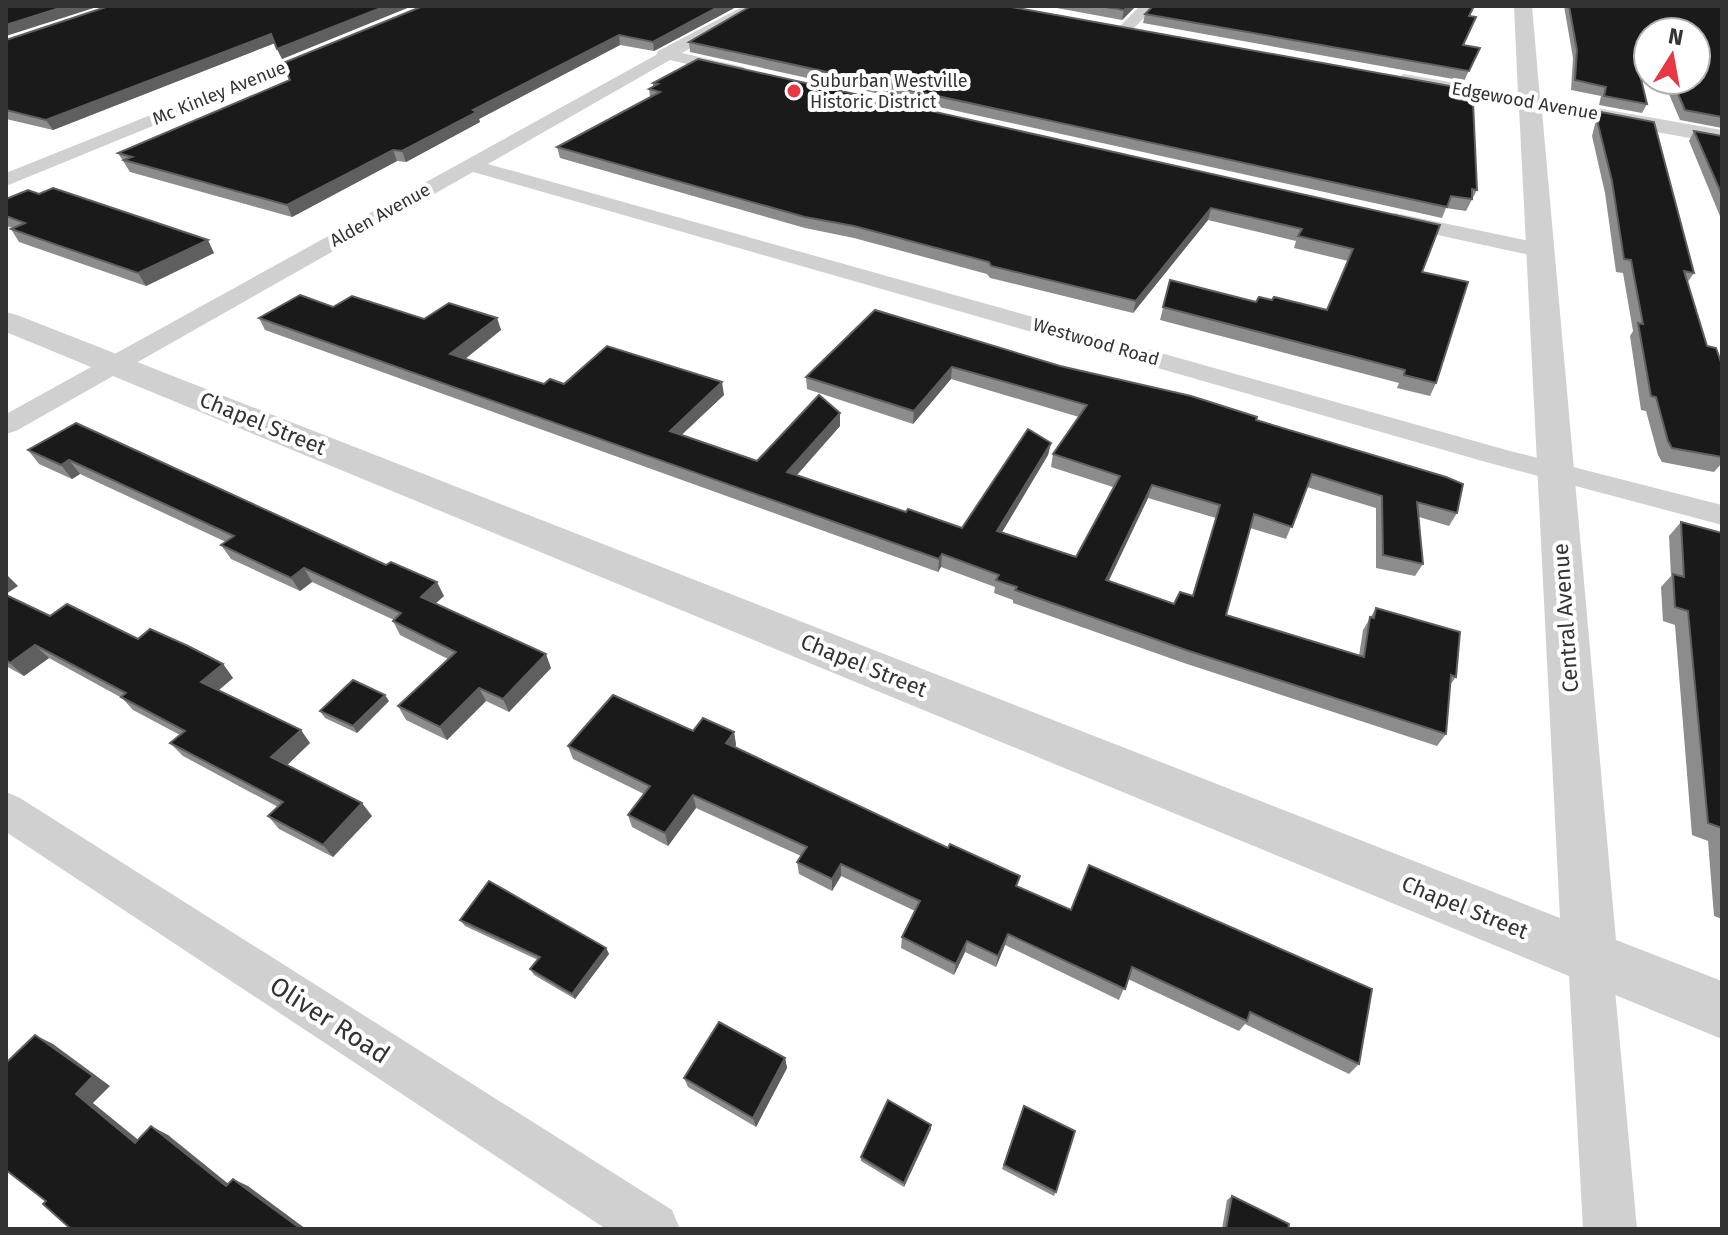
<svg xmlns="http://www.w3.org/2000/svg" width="1728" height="1235" font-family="'Fira Sans',sans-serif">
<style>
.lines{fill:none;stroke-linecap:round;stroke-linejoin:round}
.minor{fill:#d0d0d0;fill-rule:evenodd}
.tertiary{fill:#d0d0d0;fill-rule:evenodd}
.wall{fill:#8c8c8c;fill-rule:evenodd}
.shaded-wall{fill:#5f5f5f}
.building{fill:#1a1a1a;stroke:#5f5f5f;stroke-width:2;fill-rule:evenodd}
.poi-dot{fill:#e63946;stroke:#fff;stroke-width:3}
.labels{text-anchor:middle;stroke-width:8;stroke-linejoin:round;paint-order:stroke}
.far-poi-label{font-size:18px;fill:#333;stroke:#fff;text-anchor:start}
.far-street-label{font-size:18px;fill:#333;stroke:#fff}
.street-label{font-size:22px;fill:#333;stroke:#fff}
.near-street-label{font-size:26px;fill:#333;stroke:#fff}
</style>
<rect width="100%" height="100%" fill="#fff"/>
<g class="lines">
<!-- minor -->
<g class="minor">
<path d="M744 6H762L682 53 744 67 746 71 744 75 738 76 670 60 488 164 1510 451 1722 505V525L1493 464 473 172 16 431 6 434V414L656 55 658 51Z"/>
<path d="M1140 6H1156L1130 32H1120V26Z"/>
<path d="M328 44 336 49 334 52 6 186V173Z"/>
<path d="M1395 213 1539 243 1550 250 1539 257 1387 224 1384 219Z"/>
<path d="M6 792 20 798 672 1210 680 1229H606L6 832Z"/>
<path d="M1590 935 1606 942 1612 957 1637 1229H1583L1568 957 1574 942Z"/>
</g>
<!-- tertiary -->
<path class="tertiary" d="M1514 6H1532L1540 98 1722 130V144L1542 111 1616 940 1722 981V1039L6 332V312L17 315 1560 918 1519 107 1404 86 1393 80 1404 74 1518 94Z"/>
</g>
<!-- wall -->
<g class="wall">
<path d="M412 6 282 59 275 43 53 130 6 119V40Z"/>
<path d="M738 6 654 51 620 45 479 119 480 122 406 162 397 161 292 217 130 172 118 153 290 80Z"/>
<path d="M1046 6H1136L1122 20Z"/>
<path d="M1564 6H1722V128L1680 120 1663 80H1696L1648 32V80L1642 82 1647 104 1642 113 1599 105 1601 96 1571 90 1573 58Z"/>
<path d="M1145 14 1470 16 1464 45 1480 48 1464 81 1143 23Z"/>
<path d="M689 42 1456 99 1477 190 1466 211 1446 208 1442 218 690 52Z"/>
<path d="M653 83 1440 225 1422 272 1436 383 1430 396 1397 388 1399 383 1160 320 1170 280 1256 302 1272 300 1327 310 1348 261 1294 248 1296 241 1208 220 1133 313 990 278 987 274 854 238 805 228 560 158 557 147 650 97 649 89 653 87Z"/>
<path d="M1601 112 1694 273 1687 283 1707 346 1722 365V463L1714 472 1662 462 1658 455 1646 411 1641 410 1630 336 1633 331 1623 273 1616 272 1605 193 1592 136 1595 124Z"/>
<path d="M1694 131 1722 136V221L1689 141Z"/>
<path d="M39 194 214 253 146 286 19 242 11 229 13 228 6 226V199Z"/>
<path d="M333 307 424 319 497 318 501 330 465 359 544 384H564L724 395 681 435 757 461 840 413V426L797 475 906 512 962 528 1051 443 1048 455 1002 532 1076 557 1113 487 1051 467 1053 454 1079 417 951 379 913 424 807 389 806 377 875 310 1060 366 1256 421 1457 513 1449 526 1419 517 1423 564 1415 576 1376 568V508L1307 487 1286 539 1250 528 1226 615 1359 656 1363 630 1376 608 1456 677 1450 685 1446 734 1437 746 1184 663 1013 603V600L994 593 995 587 941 567 938 572 265 330 259 318ZM1148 498 1216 518 1192 596 1174 604 1108 581Z"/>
<path d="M76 423 444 596 436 603 551 668 509 712 486 701 447 740 406 720 398 706 448 659 400 635 393 621 394 620 312 582 300 591 231 559 221 545 226 542 80 474 72 479 39 464 28 450Z"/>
<path d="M1681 522 1722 533V919L1714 916 1708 841 1692 835 1675 625 1663 621 1661 587 1671 576 1669 536Z"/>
<path d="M6 595 50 616 138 639 223 664 233 678 218 690 310 743 287 765 372 816 333 857 279 829 268 816 278 807 183 756 170 743 180 735 133 710 122 698 49 658 24 676 6 666Z"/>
<path d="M389 701 357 733 325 718 320 711Z"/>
<path d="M693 731 734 732 736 745 735 747 1017 886 1359 1064 1349 1074 1245 1024 1239 1031 1128 979 1119 1000 1005 945 996 967 965 952 954 975 901 948 902 937 915 911 841 876 832 891 799 874 797 862 801 856 696 808 668 846 632 827 628 815 644 794 573 759 568 746Z"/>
<path d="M460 920 606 948 609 954 575 999 534 975 530 969 538 960 465 926Z"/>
<path d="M785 1058 787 1068 756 1127 688 1087 684 1078Z"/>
<path d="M1024 1106 1056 1192 1054 1196 1002 1169Z"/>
<path d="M931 1129 904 1187 861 1161V1157Z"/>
<path d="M1232 1196 1288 1229H1222L1227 1200Z"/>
</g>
<!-- shaded-wall -->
<g class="shaded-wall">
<path d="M66 6H100L6 36V25Z"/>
<path d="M386 6H412L282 59 277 49Z"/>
<path d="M720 6H738L654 51 653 42Z"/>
<path d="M1128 6H1136L1122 20 1124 10Z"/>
<path d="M271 34 275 43 53 130 46 120Z"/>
<path d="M619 35 620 45 479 119 480 122 406 162 402 151 473 110Z"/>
<path d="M1648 72V80L1635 84 1640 75Z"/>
<path d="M393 150 397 161 292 217 287 205Z"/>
<path d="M1211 208 1208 220 1133 313 1136 301Z"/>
<path d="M208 240 214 253 146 286 138 273Z"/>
<path d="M497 318 501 330 455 367 450 354Z"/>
<path d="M952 367 951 379 913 424 914 411Z"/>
<path d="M722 382 724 395 672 444 670 431Z"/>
<path d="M840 413V426L788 485 787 472Z"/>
<path d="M1051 443 1048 455 995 544 997 531Z"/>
<path d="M69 460 80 474 72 479 61 465Z"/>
<path d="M1152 485 1148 498 1103 593 1106 580Z"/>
<path d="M942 554 941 567 938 572 939 559Z"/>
<path d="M304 568 312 582 300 591 291 578Z"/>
<path d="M6 574 18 586 6 594Z"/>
<path d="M437 582 444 596 428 610 421 597Z"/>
<path d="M35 645 49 658 24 676 10 663Z"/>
<path d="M546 654 551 668 509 712 503 699Z"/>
<path d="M223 664 233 678 212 696 201 682Z"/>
<path d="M479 688 486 701 447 740 440 727Z"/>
<path d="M385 695 389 701 357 733 353 726Z"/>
<path d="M301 730 310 743 282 770 271 757Z"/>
<path d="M734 732 736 745 728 756 726 743Z"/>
<path d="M693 795 696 808 668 846 665 833Z"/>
<path d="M362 803 372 816 333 857 323 845Z"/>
<path d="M841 864V876L832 891V879Z"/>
<path d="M1008 934 1005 945 996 967 998 956Z"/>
<path d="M967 941 965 952 954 975 956 964Z"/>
<path d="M606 948 609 954 575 999 572 994Z"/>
<path d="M35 1035 53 1044 110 1086 93 1103 152 1151 135 1143 76 1094Z"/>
<path d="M785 1058 787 1068 756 1127 753 1118Z"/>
<path d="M931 1125V1129L904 1187V1183Z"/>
<path d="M151 1126 168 1135 241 1194 226 1186Z"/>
<path d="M233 1179 248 1186 306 1229H301Z"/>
</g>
<!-- building -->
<g class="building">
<path d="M6 6H66L6 25Z"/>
<path d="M109 6H386L277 49 271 34 46 120 6 110V40Z"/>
<path d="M423 6H720L653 42 619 35 473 110 477 112 402 151 393 150 287 205 124 160 132 157 118 153 290 80 283 63Z"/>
<path d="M751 6H1006L1461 88 1456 99 1473 102 1477 190 1472 189V199L1451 196 1447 207 689 42Z"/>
<path d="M1099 6H1128L1124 10Z"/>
<path d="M1153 6H1474L1469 16 1476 17 1463 45 1480 48 1469 71 1145 14Z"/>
<path d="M1569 6H1722V117L1685 110 1672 80H1696V32H1648V72L1640 75 1647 104 1604 96 1606 87 1575 80 1577 50Z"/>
<path d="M698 59 1440 225 1422 272 1468 282 1436 383 1404 375 1405 370 1163 307 1170 280 1256 302 1259 297 1272 300 1274 297 1327 310 1353 249 1298 236 1302 229 1211 208 1136 301 991 266 989 262 854 226 805 217 557 147 660 92 649 89 658 84 653 83Z"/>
<path d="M1601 112 1654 122 1694 273 1684 271 1707 346 1716 348 1722 365V457L1672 448 1668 441 1656 397 1651 396 1638 323 1643 324 1631 260 1624 259 1612 181 1598 124Z"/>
<path d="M1694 131 1722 136V195Z"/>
<path d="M53 188 208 240 138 273 11 229 25 223 6 216V199L28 190 39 194Z"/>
<path d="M300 295 333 307 352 296 424 319 449 303 497 318 450 354 544 384 550 379 564 384 607 346 722 382 670 431 757 461 819 395 840 413 787 472 906 512 908 509 962 528 1028 429 1051 443 997 531 1076 557 1120 476 1053 454 1087 405 952 367 914 411 806 377 875 310 1060 366 1191 396 1257 417 1256 420 1446 477 1463 484 1457 513 1417 502 1423 564 1383 555 1382 496 1312 474 1292 527 1254 514 1226 615 1364 657 1370 617 1374 618 1376 608 1460 632 1456 677 1451 675 1446 734 1189 651 1015 590 1017 587 996 580 999 575 942 554 939 559 259 318ZM1152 485 1220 505 1193 596 1180 592 1174 604 1106 580Z"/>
<path d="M76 423 386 565 391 562 437 582 421 597 546 654 503 699 479 688 440 727 398 706 456 652 393 621 401 613 304 568 291 578 221 545 234 536 69 460 61 465 28 450Z"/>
<path d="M1681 522 1722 533V828L1708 823 1688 611 1675 607 1673 574 1684 577Z"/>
<path d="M6 595 50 616 67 604 138 639 150 629 188 646 223 664 201 682 301 730 271 757 362 803 323 845 268 816 283 802 170 743 185 731 121 697 126 693 35 645 10 663 6 660Z"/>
<path d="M353 680 385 695 353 726 320 711Z"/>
<path d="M613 695 693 731 703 718 734 732 726 743 948 848 950 844 1020 876 1016 886 1071 910 1089 865 1372 989 1359 1064 1250 1012 1247 1021 1132 967 1125 989 1008 934 998 956 967 941 956 964 902 937 920 901 841 864 832 879 797 862 807 847 693 795 665 833 628 815 650 786 568 746Z"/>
<path d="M489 881 606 948 572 994 530 969 540 957 460 920Z"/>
<path d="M719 1022 785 1058 753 1118 684 1078Z"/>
<path d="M35 1035 93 1076 76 1094 135 1143 151 1126 226 1186 233 1179 301 1229H71L43 1204 46 1201 6 1170V1063Z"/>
<path d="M888 1100 931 1125 904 1183 861 1157Z"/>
<path d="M1024 1106 1075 1131 1056 1192 1004 1165Z"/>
<path d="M1232 1196 1289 1224 1288 1229H1226Z"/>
</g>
<!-- markers -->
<circle class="poi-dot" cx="794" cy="91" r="8"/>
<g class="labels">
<!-- far-poi labels -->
<g class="far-poi-label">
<text x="810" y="87">Suburban Westville<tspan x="810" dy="21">Historic District</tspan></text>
</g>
<!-- far-street labels -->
<g class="far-street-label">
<text transform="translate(219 93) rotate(-22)" y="6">Mc Kinley Avenue</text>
<text transform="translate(1525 101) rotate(10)" y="6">Edgewood Avenue</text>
<text transform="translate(380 215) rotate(-29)" y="6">Alden Avenue</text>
<text transform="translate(1096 342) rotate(16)" y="6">Westwood Road</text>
</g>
<!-- street labels -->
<g class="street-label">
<text transform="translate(263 423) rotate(22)" y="8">Chapel Street</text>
<text transform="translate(1565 618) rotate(-94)" y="8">Central Avenue</text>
<text transform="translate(864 665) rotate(22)" y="8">Chapel Street</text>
<text transform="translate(1465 907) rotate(22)" y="8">Chapel Street</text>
</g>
<!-- near-street labels -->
<g class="near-street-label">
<text transform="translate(330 1020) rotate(33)" y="9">Oliver Road</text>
</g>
</g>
<!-- border -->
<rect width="1728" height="1235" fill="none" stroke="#333333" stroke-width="16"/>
<!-- north arrow -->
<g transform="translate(1672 56) rotate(11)"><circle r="38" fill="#ffffff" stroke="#adadad" stroke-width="2"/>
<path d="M0-6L14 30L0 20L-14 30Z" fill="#e63946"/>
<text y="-12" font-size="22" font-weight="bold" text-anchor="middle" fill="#333333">N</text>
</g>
</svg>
